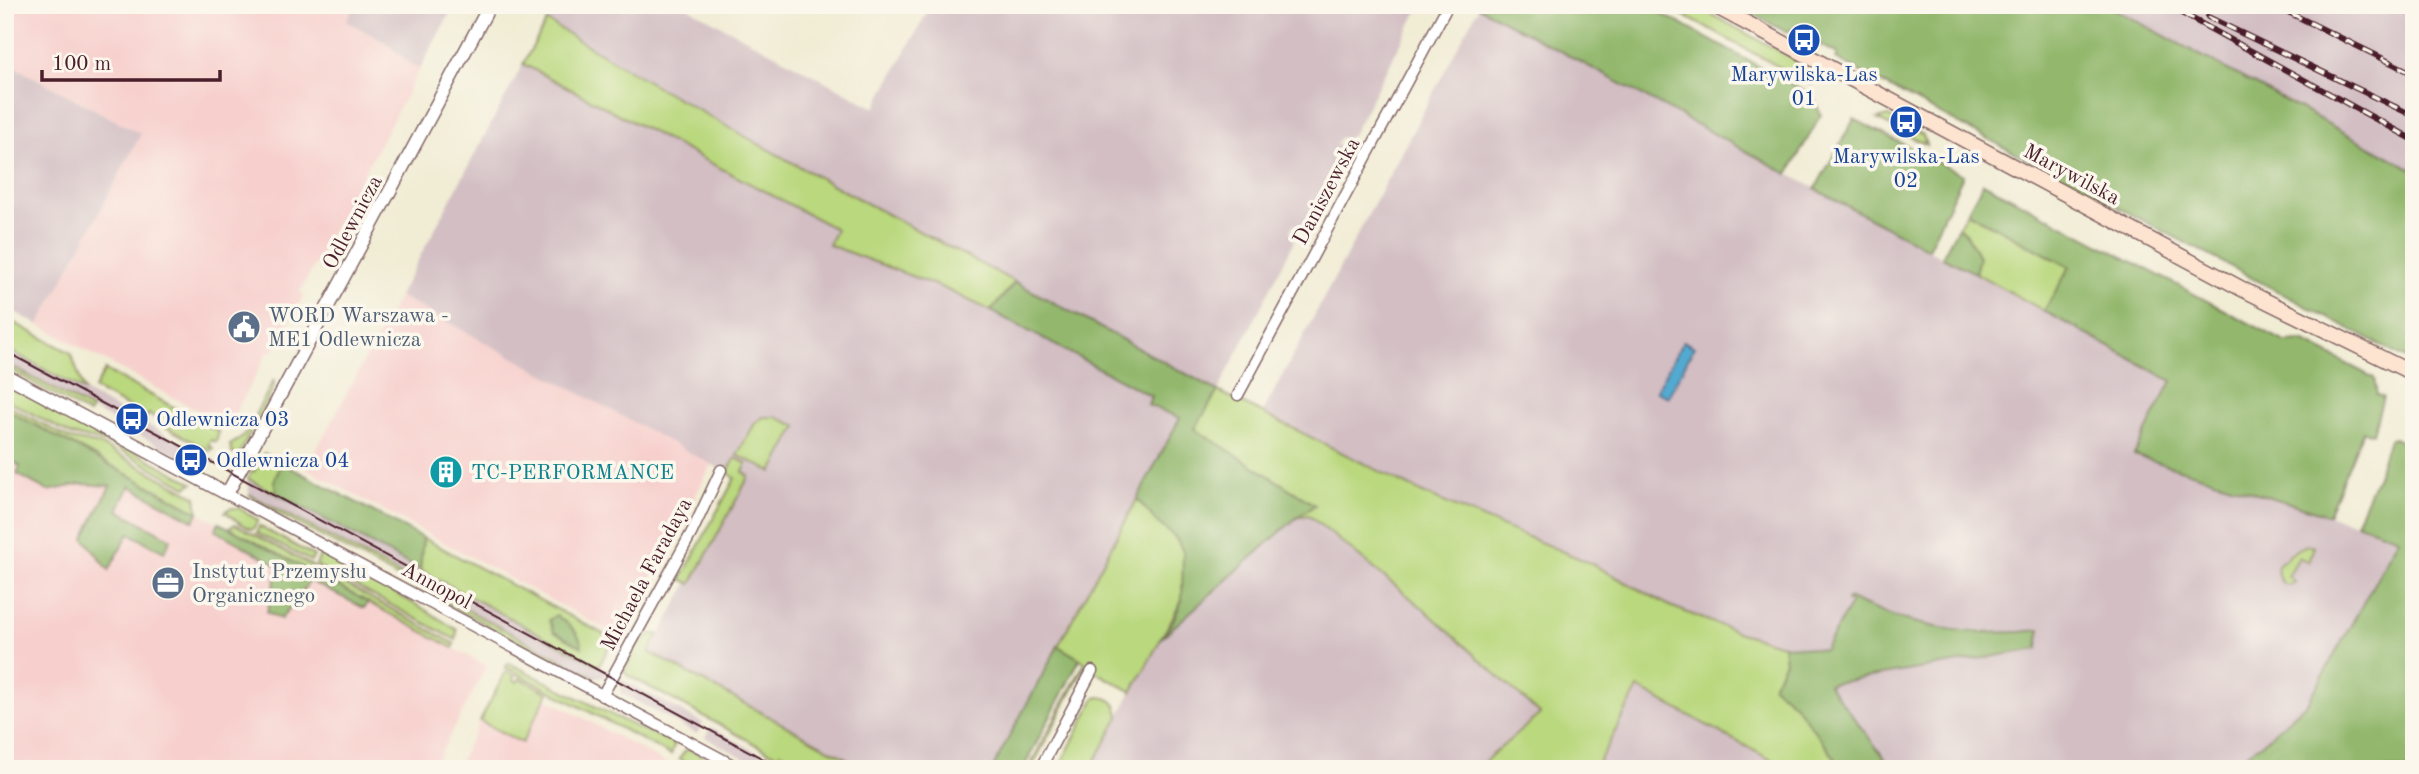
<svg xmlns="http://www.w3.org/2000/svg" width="2419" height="774" font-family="'Old Standard TT',serif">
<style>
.built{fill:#f7d0cd}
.industrial{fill:#d2bec3}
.green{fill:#bad87e;stroke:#827c54;stroke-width:2}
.forest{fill:#93b86d;stroke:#6e6c4c;stroke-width:2}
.water{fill:#53aad0;stroke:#4e647e;stroke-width:2}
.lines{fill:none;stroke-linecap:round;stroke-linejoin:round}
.minor-casing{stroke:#846766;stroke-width:13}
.tertiary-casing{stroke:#846766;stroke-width:15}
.secondary-casing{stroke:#846766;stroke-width:17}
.minor{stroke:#fff;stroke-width:10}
.tertiary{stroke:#fff;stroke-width:12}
.secondary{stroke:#fde4d1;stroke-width:14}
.tram{stroke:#4a1f2b;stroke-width:2}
.rail-casing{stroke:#4a1f2b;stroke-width:6}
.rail{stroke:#fbf7ec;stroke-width:3.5;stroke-dasharray:10;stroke-linecap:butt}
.labels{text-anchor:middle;stroke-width:7;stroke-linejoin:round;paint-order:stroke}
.transit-label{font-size:21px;fill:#164399;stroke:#fbf7ec}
.street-label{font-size:21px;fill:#4a1f2b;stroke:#fbf7ec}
.service-label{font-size:21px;fill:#4e5e75;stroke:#fbf7ec;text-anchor:start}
.culture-label{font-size:21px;fill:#0d838f;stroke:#fbf7ec;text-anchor:start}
</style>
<rect width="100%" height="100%" fill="#fbf7ec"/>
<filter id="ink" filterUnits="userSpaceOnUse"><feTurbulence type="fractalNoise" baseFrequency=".0143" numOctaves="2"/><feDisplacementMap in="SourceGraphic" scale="14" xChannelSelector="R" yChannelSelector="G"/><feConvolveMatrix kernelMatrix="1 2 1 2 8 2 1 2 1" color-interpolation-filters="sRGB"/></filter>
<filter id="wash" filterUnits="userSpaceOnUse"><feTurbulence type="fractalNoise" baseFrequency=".00686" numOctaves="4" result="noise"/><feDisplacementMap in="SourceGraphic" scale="28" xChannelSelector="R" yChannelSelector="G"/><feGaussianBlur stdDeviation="1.57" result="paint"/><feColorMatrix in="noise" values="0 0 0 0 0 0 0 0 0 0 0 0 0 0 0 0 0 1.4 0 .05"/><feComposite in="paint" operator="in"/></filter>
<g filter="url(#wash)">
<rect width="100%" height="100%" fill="#f1ecd4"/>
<!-- built -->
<g class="built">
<path d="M5 5H355L347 21 385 42 409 63 420 69 300 292 304 295 273 352 269 350 228 427 39 325 141 134 5 62Z"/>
<path d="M399 296 712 464 620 637 306 469Z"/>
<path d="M5 409 487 666 432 769H5Z"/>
<path d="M546 698 677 769H456L480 721 522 743Z"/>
</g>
<!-- industrial -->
<g class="industrial">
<path d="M355 5H454L420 69 409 63 385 42 346 21Z"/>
<path d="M555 5H683L875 108 931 5H1421L1352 135 1346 139 1340 137 1336 144 1341 147V156L1305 223 1299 227 1294 224 1291 229 1290 232 1295 235 1293 239 1294 242 1218 391 853 196 625 69 547 21Z"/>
<path d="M2107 5H2414V170Z"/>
<path d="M1479 7 2172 381 2135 456 2399 537 2309 701 2260 745 2222 769H1893L1827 684 2038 649 2040 631 2014 633 1932 627 1875 612 1848 598 1851 603 1824 650 1783 645 1740 633 1670 606 1590 563 1427 495 1263 412Z"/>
<path d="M5 62 141 134 39 325 5 307Z"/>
<path d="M523 64 837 229 830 245 966 298 1152 396 1148 406 1180 418 992 769H866L650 653 688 583 681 579 735 477 399 296Z"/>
<path d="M5 349 207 457 201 468 5 363Z"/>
<path d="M248 479 608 671 603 677H594L249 494Z"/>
<path d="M1308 515 1424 609 1541 714 1476 769H1091L1159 640 1296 518Z"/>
<path d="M621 679 703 723 697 734 621 693Z"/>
<path d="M1637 688 1788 769H1595Z"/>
<path d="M711 727 788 769H764L705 737Z"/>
</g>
<!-- green -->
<g class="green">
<path d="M1664 5H1694L1816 71V80L1811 84Z"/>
<path d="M547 21C699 114 857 199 1015 282L991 311 943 288 829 245 836 229 523 64Z"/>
<path d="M1888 116 1923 135 1926 145 1877 119Z"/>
<path d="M1967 212 2070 267 2044 311 1975 273 1979 257 1966 233 1958 227Z"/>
<path d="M5 318 71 353 84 391 5 348Z"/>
<path d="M5 363 91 409 89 414 5 367Z"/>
<path d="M105 370 219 432 216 442 211 440 208 445 213 448 210 451 158 423 159 420 149 414 147 417 94 389Z"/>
<path d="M274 380 273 390 238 456 232 453 230 445 243 437Z"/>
<path d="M5 383H7L193 483 186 487 106 442 71 435 5 399Z"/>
<path d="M1218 391 1427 495 1590 563 1670 606 1740 633 1783 645 1785 661 1773 686 1796 706 1843 769H1788L1638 688 1595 769H1476L1540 714 1424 609 1308 515 1296 518 1314 505 1194 429Z"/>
<path d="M5 404 70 439 101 445 196 497 198 512 5 409Z"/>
<path d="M763 417H776L797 426 772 472 737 455 755 423Z"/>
<path d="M264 453 282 463 274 481 277 494 248 479 251 471 254 472Z"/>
<path d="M736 458 747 464 743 472 749 476 691 584 681 579 735 478 727 472Z"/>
<path d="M249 494 594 677 582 676 257 502Z"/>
<path d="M1137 499 1157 522 1175 537 1183 551 1184 567 1182 600 1132 692 1085 666 1031 769H1028L1085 662 1058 646Z"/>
<path d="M231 508H239L258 520 253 529C241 527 235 517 225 512Z"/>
<path d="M235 524 455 644 453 648 229 528Z"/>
<path d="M259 526 314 556 311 561 257 533Z"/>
<path d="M423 538 613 639 599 666 420 570Z"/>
<path d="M2307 545 2314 547 2308 562 2299 557 2288 576 2295 582C2282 590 2276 577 2278 565L2296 550Z"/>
<path d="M321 553 424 609 457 630 456 640 316 565Z"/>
<path d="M651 634H659L649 652 866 769H802L788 761 790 758 780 752 778 756 768 751 627 675 624 671 637 646Z"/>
<path d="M509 663 636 727 675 743 671 755 505 667Z"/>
<path d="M506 671 515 676 513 680 517 682 520 678 548 693 522 743 480 721Z"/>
<path d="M1099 697C1112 698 1118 704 1119 717L1091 769H1058L1095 698Z"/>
<path d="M687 749 693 751 725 769H696L679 759Z"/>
</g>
<!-- forest -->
<g class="forest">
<path d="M1475 5H1646L1813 96 1821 115 1788 174Z"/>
<path d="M1736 5H2107L2414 170V363L1836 59 1838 54 1791 30 1786 32Z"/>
<path d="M1854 119 1963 175 1928 249 1815 189Z"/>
<path d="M1983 183 2285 342 2303 341 2374 378 2377 395 2383 397 2373 434 2363 431 2328 515 2134 455 2172 381 2044 311 2070 267 1967 212Z"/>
<path d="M1958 227 1966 233 1979 257 1975 273 1942 257Z"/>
<path d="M1015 282 1218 391 1195 429 1315 505 1296 518 1159 640 1173 621 1182 600 1183 551 1175 537 1157 522 1137 499 1180 418 1148 405 1151 396 991 311Z"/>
<path d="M5 409 198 512 194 521 130 486 118 510 171 539 164 552 129 533 109 570 84 538 110 486 81 484 48 491 17 474 20 466 10 460 5 469Z"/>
<path d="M2394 438 2414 449V769H2222L2260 745 2309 701 2399 538 2356 523 2377 476 2389 439Z"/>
<path d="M282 463 423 538 420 570 277 494 274 481Z"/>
<path d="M219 523 229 528 368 602 364 608 310 581 281 619 267 612 279 566 215 530Z"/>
<path d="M1848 598C1907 627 1974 638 2040 630L2038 649 1828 684 1893 769H1843L1796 706 1773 686 1785 661 1783 645 1824 650 1851 604 1847 601Z"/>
<path d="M556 615C568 624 580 632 582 647L554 632 549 620Z"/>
<path d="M1058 646 1080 659 1023 769H992Z"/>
</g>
<!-- water -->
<path class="water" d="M1683 341 1694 347 1668 397 1656 391Z"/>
</g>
<g filter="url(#ink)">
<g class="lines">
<defs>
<g id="minor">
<path d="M1238 395 1448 5"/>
<path d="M227 494 740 769"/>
<path d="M602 696 692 532 721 470"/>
<path d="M1040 769 1092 671"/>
</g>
<path id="tertiary" d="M5 375 227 494 490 5"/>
<path id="secondary" d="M1713 5 2244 290 2414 374"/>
</defs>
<!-- minor casing -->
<use href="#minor" class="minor-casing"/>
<!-- tertiary casing -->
<use href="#tertiary" class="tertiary-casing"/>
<!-- secondary casing -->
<use href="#secondary" class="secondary-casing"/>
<!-- minor -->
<use href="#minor" class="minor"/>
<!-- tertiary -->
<use href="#tertiary" class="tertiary"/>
<!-- secondary -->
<use href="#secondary" class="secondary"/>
<!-- tram -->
<path class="tram" d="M5 351 782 769"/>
<defs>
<g id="rail">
<path d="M2167 5 2414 140"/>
<path d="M2274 5 2414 74"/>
<path d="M2208 17 2414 116"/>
</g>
</defs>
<!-- rail casing -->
<use href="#rail" class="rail-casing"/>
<!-- rail -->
<use href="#rail" class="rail"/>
</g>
</g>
<!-- icons -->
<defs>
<symbol id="bus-disc" viewBox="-11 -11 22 22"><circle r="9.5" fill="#1a4fb4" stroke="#fbf7ec"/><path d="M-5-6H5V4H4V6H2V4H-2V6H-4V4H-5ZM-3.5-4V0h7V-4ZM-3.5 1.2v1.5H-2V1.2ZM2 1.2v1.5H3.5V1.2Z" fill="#fff"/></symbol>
<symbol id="civic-disc" viewBox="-11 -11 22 22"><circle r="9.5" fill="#5c6f8a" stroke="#fbf7ec"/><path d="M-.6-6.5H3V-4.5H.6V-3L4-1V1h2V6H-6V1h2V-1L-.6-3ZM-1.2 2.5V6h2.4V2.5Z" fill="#fff"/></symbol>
<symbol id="building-disc" viewBox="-11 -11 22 22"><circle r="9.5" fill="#0f9aa8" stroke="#fbf7ec"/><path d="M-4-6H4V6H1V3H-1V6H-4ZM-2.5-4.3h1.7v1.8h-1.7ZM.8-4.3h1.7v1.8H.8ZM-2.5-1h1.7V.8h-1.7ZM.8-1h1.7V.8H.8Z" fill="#fff"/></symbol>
<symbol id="office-disc" viewBox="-11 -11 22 22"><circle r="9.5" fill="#5c6f8a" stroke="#fbf7ec"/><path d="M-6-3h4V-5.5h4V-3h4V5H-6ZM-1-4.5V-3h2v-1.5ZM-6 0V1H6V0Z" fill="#fff"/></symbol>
</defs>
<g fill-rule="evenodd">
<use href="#bus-disc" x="1785" y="21" width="38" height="38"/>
<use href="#bus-disc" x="1887" y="103" width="38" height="38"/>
<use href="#civic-disc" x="225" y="308" width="38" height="38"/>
<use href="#bus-disc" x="113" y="400" width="38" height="38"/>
<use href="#bus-disc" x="172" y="441" width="38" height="38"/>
<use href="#building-disc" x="427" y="453" width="38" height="38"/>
<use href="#office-disc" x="149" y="564" width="38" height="38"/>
</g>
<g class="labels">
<!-- transit labels -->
<g class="transit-label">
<text x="1804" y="81">Marywilska-Las<tspan x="1804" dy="24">01</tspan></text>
<text x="1906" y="163">Marywilska-Las<tspan x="1906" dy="24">02</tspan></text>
<text x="156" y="426" text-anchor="start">Odlewnicza 03</text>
<text x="216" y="467" text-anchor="start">Odlewnicza 04</text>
</g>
<!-- street labels -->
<g class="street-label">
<text transform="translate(2072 174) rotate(28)" y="7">Marywilska</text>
<text transform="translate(1326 191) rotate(-62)" y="7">Daniszewska</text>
<text transform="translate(352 222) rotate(-62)" y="7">Odlewnicza</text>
<text transform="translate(646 574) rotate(-62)" y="7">Michaela Faradaya</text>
<text transform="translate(437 585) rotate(28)" y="7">Annopol</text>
</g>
<!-- service labels -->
<g class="service-label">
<text x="268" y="322">WORD Warszawa -<tspan x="268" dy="24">ME1 Odlewnicza</tspan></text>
<text x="192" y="578">Instytut Przemysłu<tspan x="192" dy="24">Organicznego</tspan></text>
</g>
<!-- culture labels -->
<g class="culture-label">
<text x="471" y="479">TC-PERFORMANCE</text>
</g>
</g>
<!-- margin -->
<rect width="2419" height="774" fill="none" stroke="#fbf7ec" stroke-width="28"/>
<!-- scale -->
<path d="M42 70v10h178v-10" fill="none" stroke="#4a1f2b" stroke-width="3.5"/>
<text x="52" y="70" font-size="21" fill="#4a1f2b" stroke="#fbf7ec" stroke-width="5" paint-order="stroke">100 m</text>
</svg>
